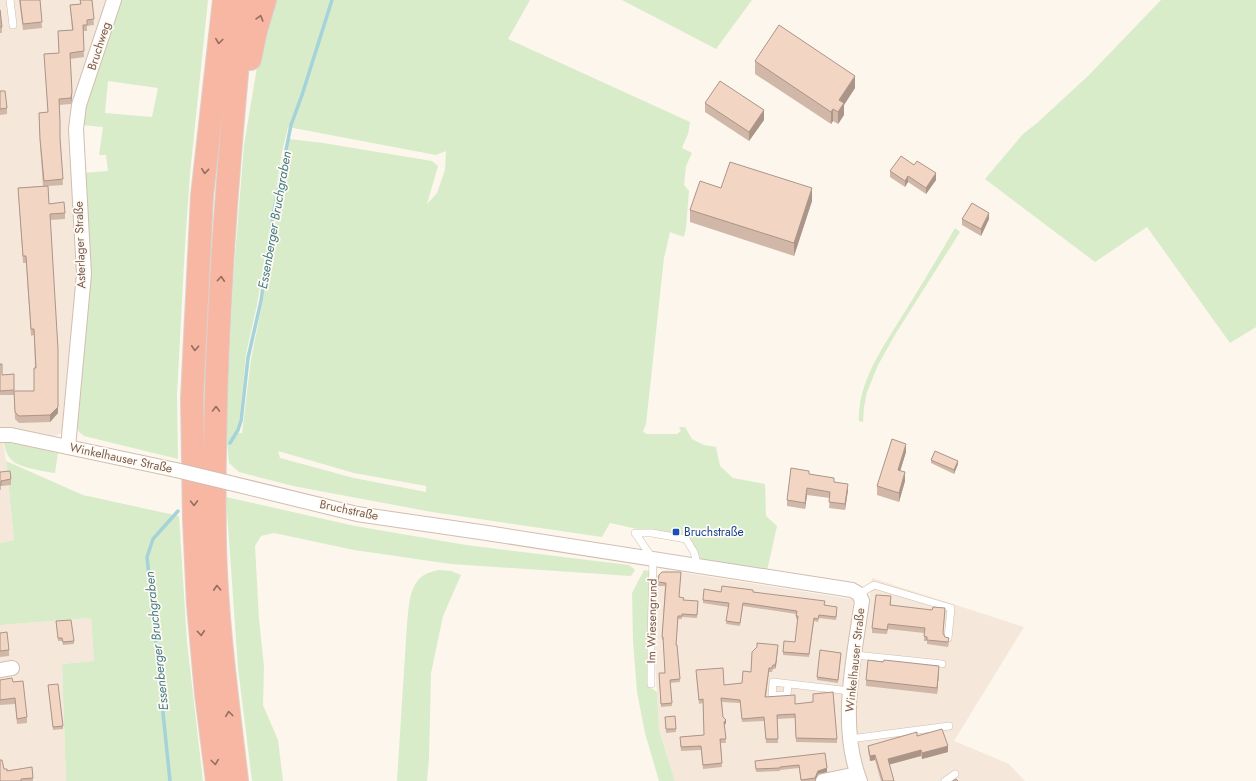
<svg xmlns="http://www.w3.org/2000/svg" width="1256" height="781" font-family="Jost,sans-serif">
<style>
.residential{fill:#f5e8da}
.green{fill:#d8ecc9;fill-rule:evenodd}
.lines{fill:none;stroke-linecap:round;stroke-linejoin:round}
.stream{stroke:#a5d3da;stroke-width:3.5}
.lane-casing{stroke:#d1beb0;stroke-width:8}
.street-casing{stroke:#d1beb0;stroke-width:16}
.highway-casing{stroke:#dad1cd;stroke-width:24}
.lane{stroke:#fff;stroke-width:7}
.street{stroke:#fff;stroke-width:14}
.highway{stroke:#f7b7a3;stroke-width:22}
.street-bridge-casing{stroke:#d1beb0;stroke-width:16;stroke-linecap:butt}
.street-bridge{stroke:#fff;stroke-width:14}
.wall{fill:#d1b7a8}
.shaded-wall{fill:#aa9588}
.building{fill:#f3d5c3;stroke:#aa9588}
.oneway{stroke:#936e5e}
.transit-dot{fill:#1a4fb4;stroke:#fffaf3;stroke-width:1.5}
.labels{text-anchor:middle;stroke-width:3.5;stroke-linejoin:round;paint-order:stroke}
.street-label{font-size:12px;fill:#7a5c4d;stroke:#fffaf3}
.transit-label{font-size:12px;fill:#164399;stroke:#fffaf3;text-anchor:start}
.water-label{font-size:13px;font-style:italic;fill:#437c86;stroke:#fffaf3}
</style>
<rect width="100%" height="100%" fill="#fdf6ec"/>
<!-- residential -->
<g class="residential">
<path d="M0 0H107L76 104 78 270 64 432 55 436 12 428 0 429Z"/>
<path d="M0 443H3L6 461 14 540 0 543Z"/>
<path d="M667 570 869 602 872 578 1024 627 954 741 1009 764 1025 781H675L659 730 654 645 656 576 662 571Z"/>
<path d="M91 618 94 661 62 664 66 781H0V625Z"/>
</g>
<!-- green -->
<g class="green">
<path d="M118 0H208L190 174 185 245 177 395 178 459 84 436 79 432 77 427 83 173 108 171 106 155H99L103 127 81 125 82 109ZM108 81 158 88 152 117 105 113Z"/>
<path d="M276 0H530L508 39 690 122 688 134 682 148 692 153 686 166 684 185 689 191 686 228 684 237 670 232 664 258 646 424 643 431 646 434H677L681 431 679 427H685L692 439 704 445 716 447 720 466 733 478 765 484 766 516 777 526 767 571 702 562 688 537 673 533 642 530 610 523 602 537 432 512 293 486 239 472 229 463 227 444V405L233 281 244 145 257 67ZM288 127 436 155 446 151 445 170 437 193 427 204 438 166 432 161 323 143 289 139 262 305 251 359 242 433H238L246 354 257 305 282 152ZM278 451 354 473 426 486V492L354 478 280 458Z"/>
<path d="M622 0H752L716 49Z"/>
<path d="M1161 0H1256V327L1230 343 1147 227 1095 262 985 179 1023 134 1037 123 1088 76Z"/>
<path d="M955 228 960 232 896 333 878 365 867 392 864 407 863 422 859 421C857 379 889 339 909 305 925 279 940 254 955 228Z"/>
<path d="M4 442 21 445 58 453 55 473C46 472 20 467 14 462 8 458 4 449 4 442Z"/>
<path d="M6 461 83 495 179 516 187 642 203 781H66L62 664 94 661 91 618 0 625V543L14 540Z"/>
<path d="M226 497 355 526 466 545 629 565 635 570 631 576 451 564 354 550 274 533 261 536 255 546 259 619 264 667 263 705 278 740 283 781H252L238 668Z"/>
<path d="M439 570 451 571 461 575 443 616 431 673 429 758 427 781H397C400 734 403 687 406 640 407 628 408 598 413 589 419 576 425 573 439 570Z"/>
<path d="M644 570 649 571 648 686 657 692 659 730 675 781H659L645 733 637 692 633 641 632 593Z"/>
</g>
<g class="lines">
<!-- stream -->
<g class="stream">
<path d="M230 443 238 430 241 421 248 358 261 301 274 210 291 125 302 95 332 0"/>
<path d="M170 781 147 557 153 539 178 511"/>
</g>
<defs>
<g id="lane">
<path d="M10 0 13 25"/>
<path d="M859 594 874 585 951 608 948 638"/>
<path d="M855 655 942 664"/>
<path d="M651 684V643L653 559 635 533H652L686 539 694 552 698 567"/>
<path d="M788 684 787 695 772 696 773 682 850 691"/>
<path d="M850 739 949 726"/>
<path d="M945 781 955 774"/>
</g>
<g id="street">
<path d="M0 435H11L176 470"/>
<path d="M68 447 84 274 76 129 79 105 114 0"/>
<path d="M230 483 357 514 487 533 852 590 859 594 862 601C854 659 838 725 860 781"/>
<path d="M0 670 12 668"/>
<path d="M823 781 857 774"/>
</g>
<g id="highway">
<path d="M250 59 256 30 265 0"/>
<path d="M217 781 206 694 198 605 194 520 192 399 202 196 224 0"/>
<path d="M237 781C228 703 217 625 215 546 212 363 226 182 244 0"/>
</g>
</defs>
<!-- lane casing -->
<use href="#lane" class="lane-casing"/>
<!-- street casing -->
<use href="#street" class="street-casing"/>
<!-- highway casing -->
<use href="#highway" class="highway-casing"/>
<!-- lane -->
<use href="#lane" class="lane"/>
<!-- street -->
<use href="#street" class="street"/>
<!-- highway -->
<use href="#highway" class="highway"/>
<defs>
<path id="street-bridge" d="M176 470 230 483"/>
</defs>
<!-- street-bridge casing -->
<use href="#street-bridge" class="street-bridge-casing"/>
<!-- street-bridge -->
<use href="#street-bridge" class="street-bridge"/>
</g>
<!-- wall -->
<g class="wall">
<path d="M19 0H40L42 28 23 30Z"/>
<path d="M80 0H92L94 25 87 26V31H83L84 57 70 59 72 98 71 104 59 105 60 140 63 185 48 186 49 204 65 213V219L50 220 58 413 50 422 19 423 15 419 14 395H0V364L2 375 14 374V391H34L35 368 34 335 31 336 26 263H23L18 188 43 186 40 145 39 113 48 112 44 54 59 53 58 31 72 30 70 5 80 4Z"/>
<path d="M0 10 2 27V33H0Z"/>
<path d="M755 61 855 88 844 105V115L838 124 833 121 831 124 755 74Z"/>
<path d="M0 91 7 108V114L0 115Z"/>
<path d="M705 103 764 120 749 141 705 112Z"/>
<path d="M914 165 936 180 926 194 908 182 905 187 890 177V171Z"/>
<path d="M721 188 812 201 794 256 690 222V210Z"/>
<path d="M962 219H989L981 236 962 225Z"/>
<path d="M906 452 900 471 905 481 899 502 877 495V486Z"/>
<path d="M931 460 958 464 954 474 931 463Z"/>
<path d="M0 472 11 479V485L1 486V490H0Z"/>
<path d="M809 474 834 482 848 490 845 510 829 508 830 498 807 495 805 509 787 506V500Z"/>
<path d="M659 575 679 597 683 600 698 604 697 618 682 617V619H678L676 645H677L680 682 670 683 672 706 661 707 659 677 665 673 663 640H662V637L665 586H658Z"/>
<path d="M721 592H753L825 605 837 610 836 620 819 618 818 622 814 621 809 657 783 655V652L795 642 798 619H796V614L743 606 740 626 726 624 728 607 703 603V600Z"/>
<path d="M891 601V605L945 613 943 634 949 643 948 647 927 644V641H924V633L888 629 887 634 872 633V628Z"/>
<path d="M56 621 74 641V644L63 645 62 641H58Z"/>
<path d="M0 633 9 650V656L0 657Z"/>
<path d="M778 649 776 666 775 669H773L772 672H769L766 697 795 704 837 739V743L796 742 795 718 777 719 778 743H766L764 721 742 722 740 703 722 702 723 717 726 723 724 725 726 743H721L722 767 703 769 701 750 681 751 680 737 704 735 703 703 699 704 696 674 724 685 742 683 751 672Z"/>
<path d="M841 656 838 683 817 680V677Z"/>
<path d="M939 672 937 694 866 686V680Z"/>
<path d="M0 680 13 682 27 717V723L17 724 15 704 0 705Z"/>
<path d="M48 685 63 726V729L53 730Z"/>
<path d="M675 716 676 732 666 733 665 717Z"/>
<path d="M917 736 948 752 922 759 921 756 889 764 894 781H881L875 760 870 761 868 751V746Z"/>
<path d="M825 753 827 772 818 774 815 781H801L799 768 780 770V771L756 772 755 761Z"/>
<path d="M4 769 33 778V781H0Z"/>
</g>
<!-- shaded-wall -->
<g class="shaded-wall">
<path d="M855 76V88L844 105V115L838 124V112L839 100Z"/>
<path d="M72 92V98L71 104V98Z"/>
<path d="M833 109V121L831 124V112Z"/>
<path d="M764 110V120L749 141V132Z"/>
<path d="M936 173V180L926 194V188Z"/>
<path d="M908 176V182L905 187V181Z"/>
<path d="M812 188V201L794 256V243Z"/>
<path d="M989 213V219L981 236V229Z"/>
<path d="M58 407V413L50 422V415Z"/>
<path d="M906 444V452L898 478V470Z"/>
<path d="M958 461V464L954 474V470Z"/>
<path d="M905 472V481L899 502V493Z"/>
<path d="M848 484V490L845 510V504Z"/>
<path d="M807 488V495L805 509V503Z"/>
<path d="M778 645 776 666 775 669V665Z"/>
<path d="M939 666V672L937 694V688Z"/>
<path d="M726 720V723L724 726V722Z"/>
<path d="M948 746V752L922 759V753Z"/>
<path d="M921 750V756L888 765V759Z"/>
<path d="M875 755V760L870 761V756Z"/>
<path d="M827 768V772L818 774 815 781V778L818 771Z"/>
</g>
<!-- building -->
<g class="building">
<path d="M20 0H40L42 22 23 24Z"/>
<path d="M80 0H92L94 19 87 20V25H83L84 51 70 53 72 92 71 98 59 99 60 122V138L63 179 44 181 40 139 39 113 48 112 44 54 59 53 58 31 73 30 70 5 81 4Z"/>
<path d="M0 10 2 27H0Z"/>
<path d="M779 25 855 76 839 100 844 103 838 112 833 109 831 112 755 61Z"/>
<path d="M720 81 764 110 749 132 705 103Z"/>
<path d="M0 91H5L7 108 0 109Z"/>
<path d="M901 156 914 165 917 161 936 173 926 188 908 176 905 181 890 171Z"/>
<path d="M730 162 812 188 794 243 690 210 700 181 721 188Z"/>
<path d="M48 186 49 204 64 202 65 213 50 214 58 349V407L50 415 19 416 15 412 14 391H34V368H36L34 329H31L26 256H23L18 188Z"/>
<path d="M972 203 989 213 981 229 962 219Z"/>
<path d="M0 364H2V375L14 374V390L0 391Z"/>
<path d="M892 439 906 444 898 470 905 472 899 493 877 486Z"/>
<path d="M935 451 958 461 954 470 931 460Z"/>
<path d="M791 468 809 471V474L834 478V482L848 484 845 504 829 502 830 492 807 488 805 503 787 500Z"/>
<path d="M10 471 11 479 1 481V485H0V472Z"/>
<path d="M662 572H681L679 597 684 598 683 600 698 601 697 615 682 614V616H678L676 645H677L680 679 670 680 672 703 661 704 659 673H665L663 637H662L666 583 658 582 659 575Z"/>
<path d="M722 586 753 590V592L825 601 824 605 837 607 836 617 819 615 818 619 814 618 809 654 783 652 784 641 795 642 798 616H796L797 611 743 603 740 623 726 621 729 603 703 600 704 589 721 592Z"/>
<path d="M876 595 891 596 890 605 932 610 933 607 945 608 943 633 945 637 949 638 948 642 927 640V637L924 636 925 628 888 624 887 630 872 628Z"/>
<path d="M71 620 74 641 63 642 62 638H58L56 621Z"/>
<path d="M7 632 9 650 0 651V633Z"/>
<path d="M757 643 778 645 776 662 775 665H773L772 668H769L765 697 795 695V704L813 702V694L833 692 837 739 796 738 795 714 777 715 778 739H766L764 717 742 719 740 700 721 698 723 717 726 720 724 722 726 739H720L722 763 703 765 701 746 681 747 680 737 704 735 703 699 699 700 696 670 723 668 724 685 742 683 743 671 751 672 752 652 757 647Z"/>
<path d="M820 650 841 653 838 680 817 677Z"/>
<path d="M868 660 883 662 884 660 939 666 937 688 866 680Z"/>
<path d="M12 678 13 682 23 681 27 717 17 719 15 698 0 700V680Z"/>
<path d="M58 684 63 726 53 727 48 685Z"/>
<path d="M675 716 676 729H666L665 717Z"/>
<path d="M942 729 948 746 922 753 921 750 888 759 894 781H883L875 755 870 756 868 746 917 732V736Z"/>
<path d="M825 753 827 768 818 771 815 778 801 780 799 765 780 767V768L756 769 755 761Z"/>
<path d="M0 760H2L4 769H7V771L32 767 33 778 21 779V781H0Z"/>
<path d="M956 779 958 781H953Z"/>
</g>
<!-- one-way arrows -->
<defs><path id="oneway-chevron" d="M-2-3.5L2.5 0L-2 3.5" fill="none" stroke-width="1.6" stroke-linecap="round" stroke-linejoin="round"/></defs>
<g class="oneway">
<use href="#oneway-chevron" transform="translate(260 18) rotate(-74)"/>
<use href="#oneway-chevron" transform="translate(219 41) rotate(97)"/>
<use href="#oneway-chevron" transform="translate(205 171) rotate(96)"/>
<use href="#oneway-chevron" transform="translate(221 279) rotate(-86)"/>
<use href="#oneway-chevron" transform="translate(195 348) rotate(93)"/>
<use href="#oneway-chevron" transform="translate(216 409) rotate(-89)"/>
<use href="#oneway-chevron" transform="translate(194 503) rotate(89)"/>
<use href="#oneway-chevron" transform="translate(217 588) rotate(-93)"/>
<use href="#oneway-chevron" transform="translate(201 633) rotate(85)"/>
<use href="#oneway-chevron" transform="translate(229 714) rotate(-97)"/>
<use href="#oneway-chevron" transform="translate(215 762) rotate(83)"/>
</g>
<!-- markers -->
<rect class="transit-dot" x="672" y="528" width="8" height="8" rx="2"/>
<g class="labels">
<!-- street labels -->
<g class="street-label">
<text transform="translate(99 46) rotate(-72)" y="4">Bruchweg</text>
<text transform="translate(80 245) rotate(-92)" y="4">Asterlager Straße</text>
<text transform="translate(121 458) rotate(12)" y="4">Winkelhauser Straße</text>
<text transform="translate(349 510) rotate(12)" y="4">Bruchstraße</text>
<text transform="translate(652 621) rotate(-89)" y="4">Im Wiesengrund</text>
<text transform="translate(855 660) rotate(-84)" y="4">Winkelhauser Straße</text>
</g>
<!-- transit labels -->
<g class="transit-label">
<text x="684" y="536">Bruchstraße</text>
</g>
<!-- water labels -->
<g class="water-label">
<text transform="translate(274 220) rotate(-80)" y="5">Essenberger Bruchgraben</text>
<text transform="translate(156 641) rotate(-96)" y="5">Essenberger Bruchgraben</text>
</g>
</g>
</svg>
